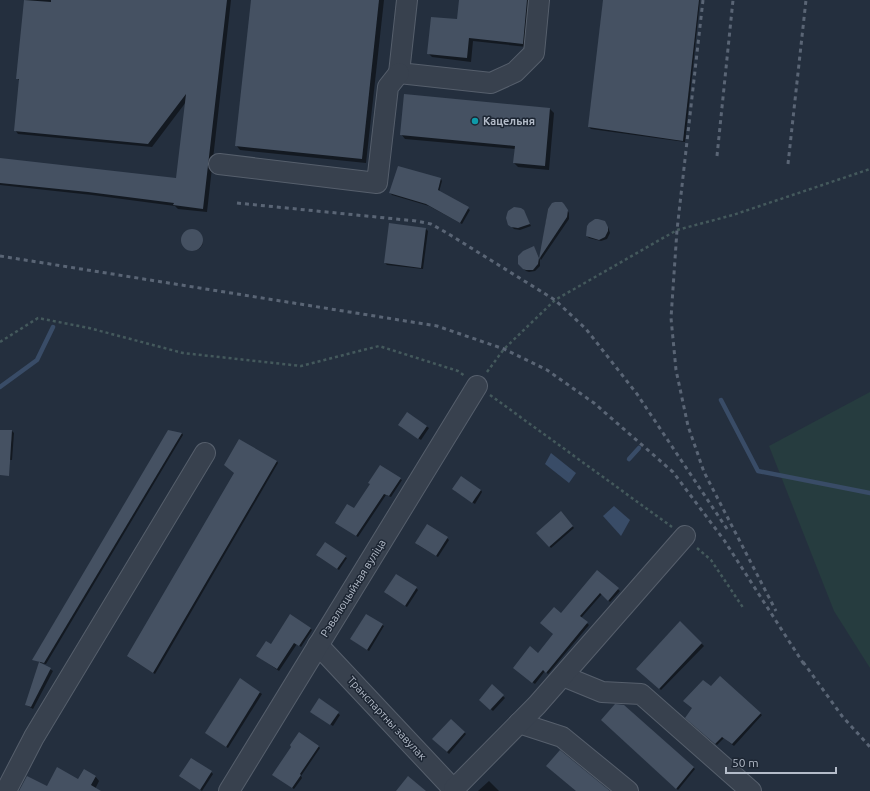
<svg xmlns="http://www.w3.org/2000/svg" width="870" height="791" font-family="Ubuntu,sans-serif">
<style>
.green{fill:#263c3f}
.water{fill:#394c67}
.shadow{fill:#0007}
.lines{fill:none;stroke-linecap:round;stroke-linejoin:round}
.stream{stroke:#394c67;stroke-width:4.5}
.building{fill:#455162}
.minor-casing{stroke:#565f6c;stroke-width:22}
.path{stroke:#44595c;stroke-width:2.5;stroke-dasharray:3 3;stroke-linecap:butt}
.minor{stroke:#38414e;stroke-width:20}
.rail{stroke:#5a6575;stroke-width:3;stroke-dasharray:4 4;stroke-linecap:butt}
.culture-dot{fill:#0f9aa8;stroke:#1d2633;stroke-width:1.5}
.labels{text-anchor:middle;stroke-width:3;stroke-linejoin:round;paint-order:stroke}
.poi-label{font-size:11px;font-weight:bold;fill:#b4bcc9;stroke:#1d2633;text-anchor:start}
.street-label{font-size:11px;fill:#b4bcc9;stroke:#1d2633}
</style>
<rect width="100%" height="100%" fill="#242f3e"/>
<!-- green -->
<path class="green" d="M870 392V668L834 611 769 446Z"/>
<!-- water -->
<g class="water">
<path d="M551 453 576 473 569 483 545 464Z"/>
<path d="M614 506 630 520 621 536 603 516Z"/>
</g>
<!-- shadow -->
<g class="shadow">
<path d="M25 0H231L207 212 178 209 175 206 92 195 0 185V159L177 179 186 102 152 147 18 134 15 130 20 81 17 78Z"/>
<path d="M252 0H384L366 163 240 150 236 145Z"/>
<path d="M460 0H533L527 47 473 41 471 62 432 57 428 53 458 20Z"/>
<path d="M604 0H700L685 142 591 129 589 127Z"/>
<path d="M550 109 554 113 549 170 518 167 514 163 515 149 405 139 401 134Z"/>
<path d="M441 179 442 181 439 192 470 210 462 224 429 206 392 195 390 193Z"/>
<path d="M564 205 569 213V219L541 260 540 258V266L535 271 529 272 526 271 524 269 534 247 540 260 548 209Z"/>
<path d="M523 211 531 226 520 230 514 229 509 224Z"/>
<path d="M604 222 608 227 610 233 607 239 601 241 589 238 587 236Z"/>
<path d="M426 229 428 231 423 269 387 265 385 263Z"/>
<circle cx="193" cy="241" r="10"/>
<path d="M407 413 429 428 421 440 401 427Z"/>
<path d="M0 431H12L14 433 12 460 0 459Z"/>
<path d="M182 433 183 435 46 664 41 663 53 671 33 709 28 706 26 705 40 662 34 659Z"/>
<path d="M277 461 278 463 155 674 130 658Z"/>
<path d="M400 479 402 480 391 497 386 495 358 537 339 524 355 510Z"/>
<path d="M481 490 482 492 475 504 455 491Z"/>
<path d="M561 513 574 528 551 548 538 533Z"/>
<path d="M447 538 449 540 438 557 418 545Z"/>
<path d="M319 557H345L347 558 339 570Z"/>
<path d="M597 571 620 591 610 602 602 594 581 618 589 625 548 674 545 671 535 684 516 669 538 654 554 634 562 615Z"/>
<path d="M416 588 418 590 407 607 387 594Z"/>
<path d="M680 622 704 646 661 690 638 669Z"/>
<path d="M382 625 384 626 369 651 351 639Z"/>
<path d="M310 628 312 630 301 647 297 644 279 671 259 657 272 646Z"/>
<path d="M720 678 762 715 734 746 724 738 717 745 687 718 693 708Z"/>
<path d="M240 680 262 694 228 748 206 733Z"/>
<path d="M492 686 505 698 493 711 480 700Z"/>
<path d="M319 700 340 715 333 726 313 713Z"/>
<path d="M624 706 695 769 678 790 602 720Z"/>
<path d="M451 720 466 734 449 754 433 739Z"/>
<path d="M318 746 320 748 301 776 302 778 294 789 275 776Z"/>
<path d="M211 772 213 774 202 791 182 778Z"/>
<path d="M95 776 99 781 94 791H20L47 787Z"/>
<path d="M489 781 499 791H478Z"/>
</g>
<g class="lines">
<!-- stream -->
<g class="stream">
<path d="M0 387 37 360 53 327"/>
<path d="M721 400 758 471 870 493"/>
<path d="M629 459 639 448"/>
</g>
</g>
<!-- building -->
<g class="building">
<path d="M24 0 51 2V0H227L203 209 173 205 174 203 88 192 0 183V158L176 178 186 94 148 144 14 131 19 79H16Z"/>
<path d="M251 0H379L362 159 235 146Z"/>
<path d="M459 0H527L523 44 469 38 467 58 427 54 431 17 457 19Z"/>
<path d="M603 0H699L683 141 588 127Z"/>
<path d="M404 94 550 108 545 166 513 163 515 146 400 135Z"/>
<path d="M398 166 441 178 438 190 469 207 460 223 426 204 389 193Z"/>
<path d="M555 202H562L564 204 568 210 567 217 539 259 548 209 552 203Z"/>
<path d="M514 207 521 208 524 210 530 224 518 228 511 227 508 225 506 218 507 214 508 211Z"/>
<path d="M595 219H598L605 221 608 227V231L605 237 599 240 586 236 587 226 589 223Z"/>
<path d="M389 223 426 228 421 268 384 263Z"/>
<circle cx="192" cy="240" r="11"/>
<path d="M534 246 539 258 538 264 533 270H526L523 269 518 264V256L523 251Z"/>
<path d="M407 412 427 426 418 439 398 425Z"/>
<path d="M0 430H12L9 476 0 475Z"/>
<path d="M168 430 182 433 44 663 32 660Z"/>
<path d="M239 439 277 461 153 673 127 656 234 473 224 465Z"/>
<path d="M380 465 401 478 389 496 384 494 356 536 335 523 347 504 354 508 370 484 368 483Z"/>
<path d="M461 476 481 490 472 503 452 489Z"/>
<path d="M561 511 573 526 549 547 536 533Z"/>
<path d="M427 524 448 537 436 556 415 543Z"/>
<path d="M325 542 346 556 337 569 316 555Z"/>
<path d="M597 570 619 588 608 601 600 593 580 616 588 622 546 673 543 670 532 683 513 668 530 646 538 653 553 634 540 623 554 607 561 613Z"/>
<path d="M396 574 417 587 405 606 384 592Z"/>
<path d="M290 614 311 628 299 646 294 643 277 669 256 656 266 641 271 644Z"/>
<path d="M366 614 383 624 367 650 350 639Z"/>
<path d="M680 621 702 643 659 689 636 669Z"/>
<path d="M39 662 51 668 31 707 25 705Z"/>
<path d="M720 676 761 713 732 744 722 737 715 744 685 718 692 708 683 701 703 680 711 686Z"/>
<path d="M240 678 260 692 226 747 205 733Z"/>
<path d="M492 684 504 695 490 710 479 700Z"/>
<path d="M319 698 339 712 330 725 310 712Z"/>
<path d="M615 704 624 705 694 767 676 789 601 720Z"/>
<path d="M451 719 465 732 447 752 432 739Z"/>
<path d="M299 732 319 746 300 774 301 775 292 788 272 775 291 747 290 745Z"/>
<path d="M560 750 610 791H576L546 766Z"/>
<path d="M191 758 212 771 200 790 179 776Z"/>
<path d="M57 767 78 779 84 769 96 776 91 785 101 791H19L27 776 47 786Z"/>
<path d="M408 776 426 791H396Z"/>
</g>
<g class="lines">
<defs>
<g id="minor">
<path d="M407 0 399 73 491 83 515 72 534 53 539 0"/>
<path d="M219 164 377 183 388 87 399 73"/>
<path d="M318 645 455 791"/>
<path d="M563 676 602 692 641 694 751 791"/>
<path d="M519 723 562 737 628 791"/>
<path d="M454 789 537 705 685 536"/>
<path d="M6 791 34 737 205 453"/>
<path d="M229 791 477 386"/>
</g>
</defs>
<!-- minor casing -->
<use href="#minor" class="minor-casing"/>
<!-- path -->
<g class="path">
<path d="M0 342 38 318 89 328 183 353 301 366 379 346 458 371 465 376"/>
<path d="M487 372 504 349 555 300 677 230 733 215 870 169"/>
<path d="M490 395 672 527"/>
<path d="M697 548 711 560 744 609"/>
</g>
<!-- minor -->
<use href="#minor" class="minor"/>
<!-- rail -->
<g class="rail">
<path d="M703 0 677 230 671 318 676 370 688 426 704 472 776 611"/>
<path d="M717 156 733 0"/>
<path d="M788 164 806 0"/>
<path d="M237 203 416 221 431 224 447 233 555 300 586 329 637 394 729 532"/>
<path d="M0 256 437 326 504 349 547 370 594 403 673 472 724 540 805 666"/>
<path d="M803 662 842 716 870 747"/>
</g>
</g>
<!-- markers -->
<circle class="culture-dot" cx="475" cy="121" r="4"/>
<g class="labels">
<!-- poi labels -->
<g class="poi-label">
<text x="483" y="125">Кацельня</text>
</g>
<!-- street labels -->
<g class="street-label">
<text transform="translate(353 588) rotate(-58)" y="4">Рэвалюцыйная вуліца</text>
<text transform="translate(387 718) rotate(47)" y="4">Транспартны завулак</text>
</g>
</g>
<!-- scale -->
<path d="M726 767v6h110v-6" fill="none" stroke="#b4bcc9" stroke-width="2"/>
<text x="732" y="767" font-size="12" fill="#b4bcc9" stroke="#1d2633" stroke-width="3" paint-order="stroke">50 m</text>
</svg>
